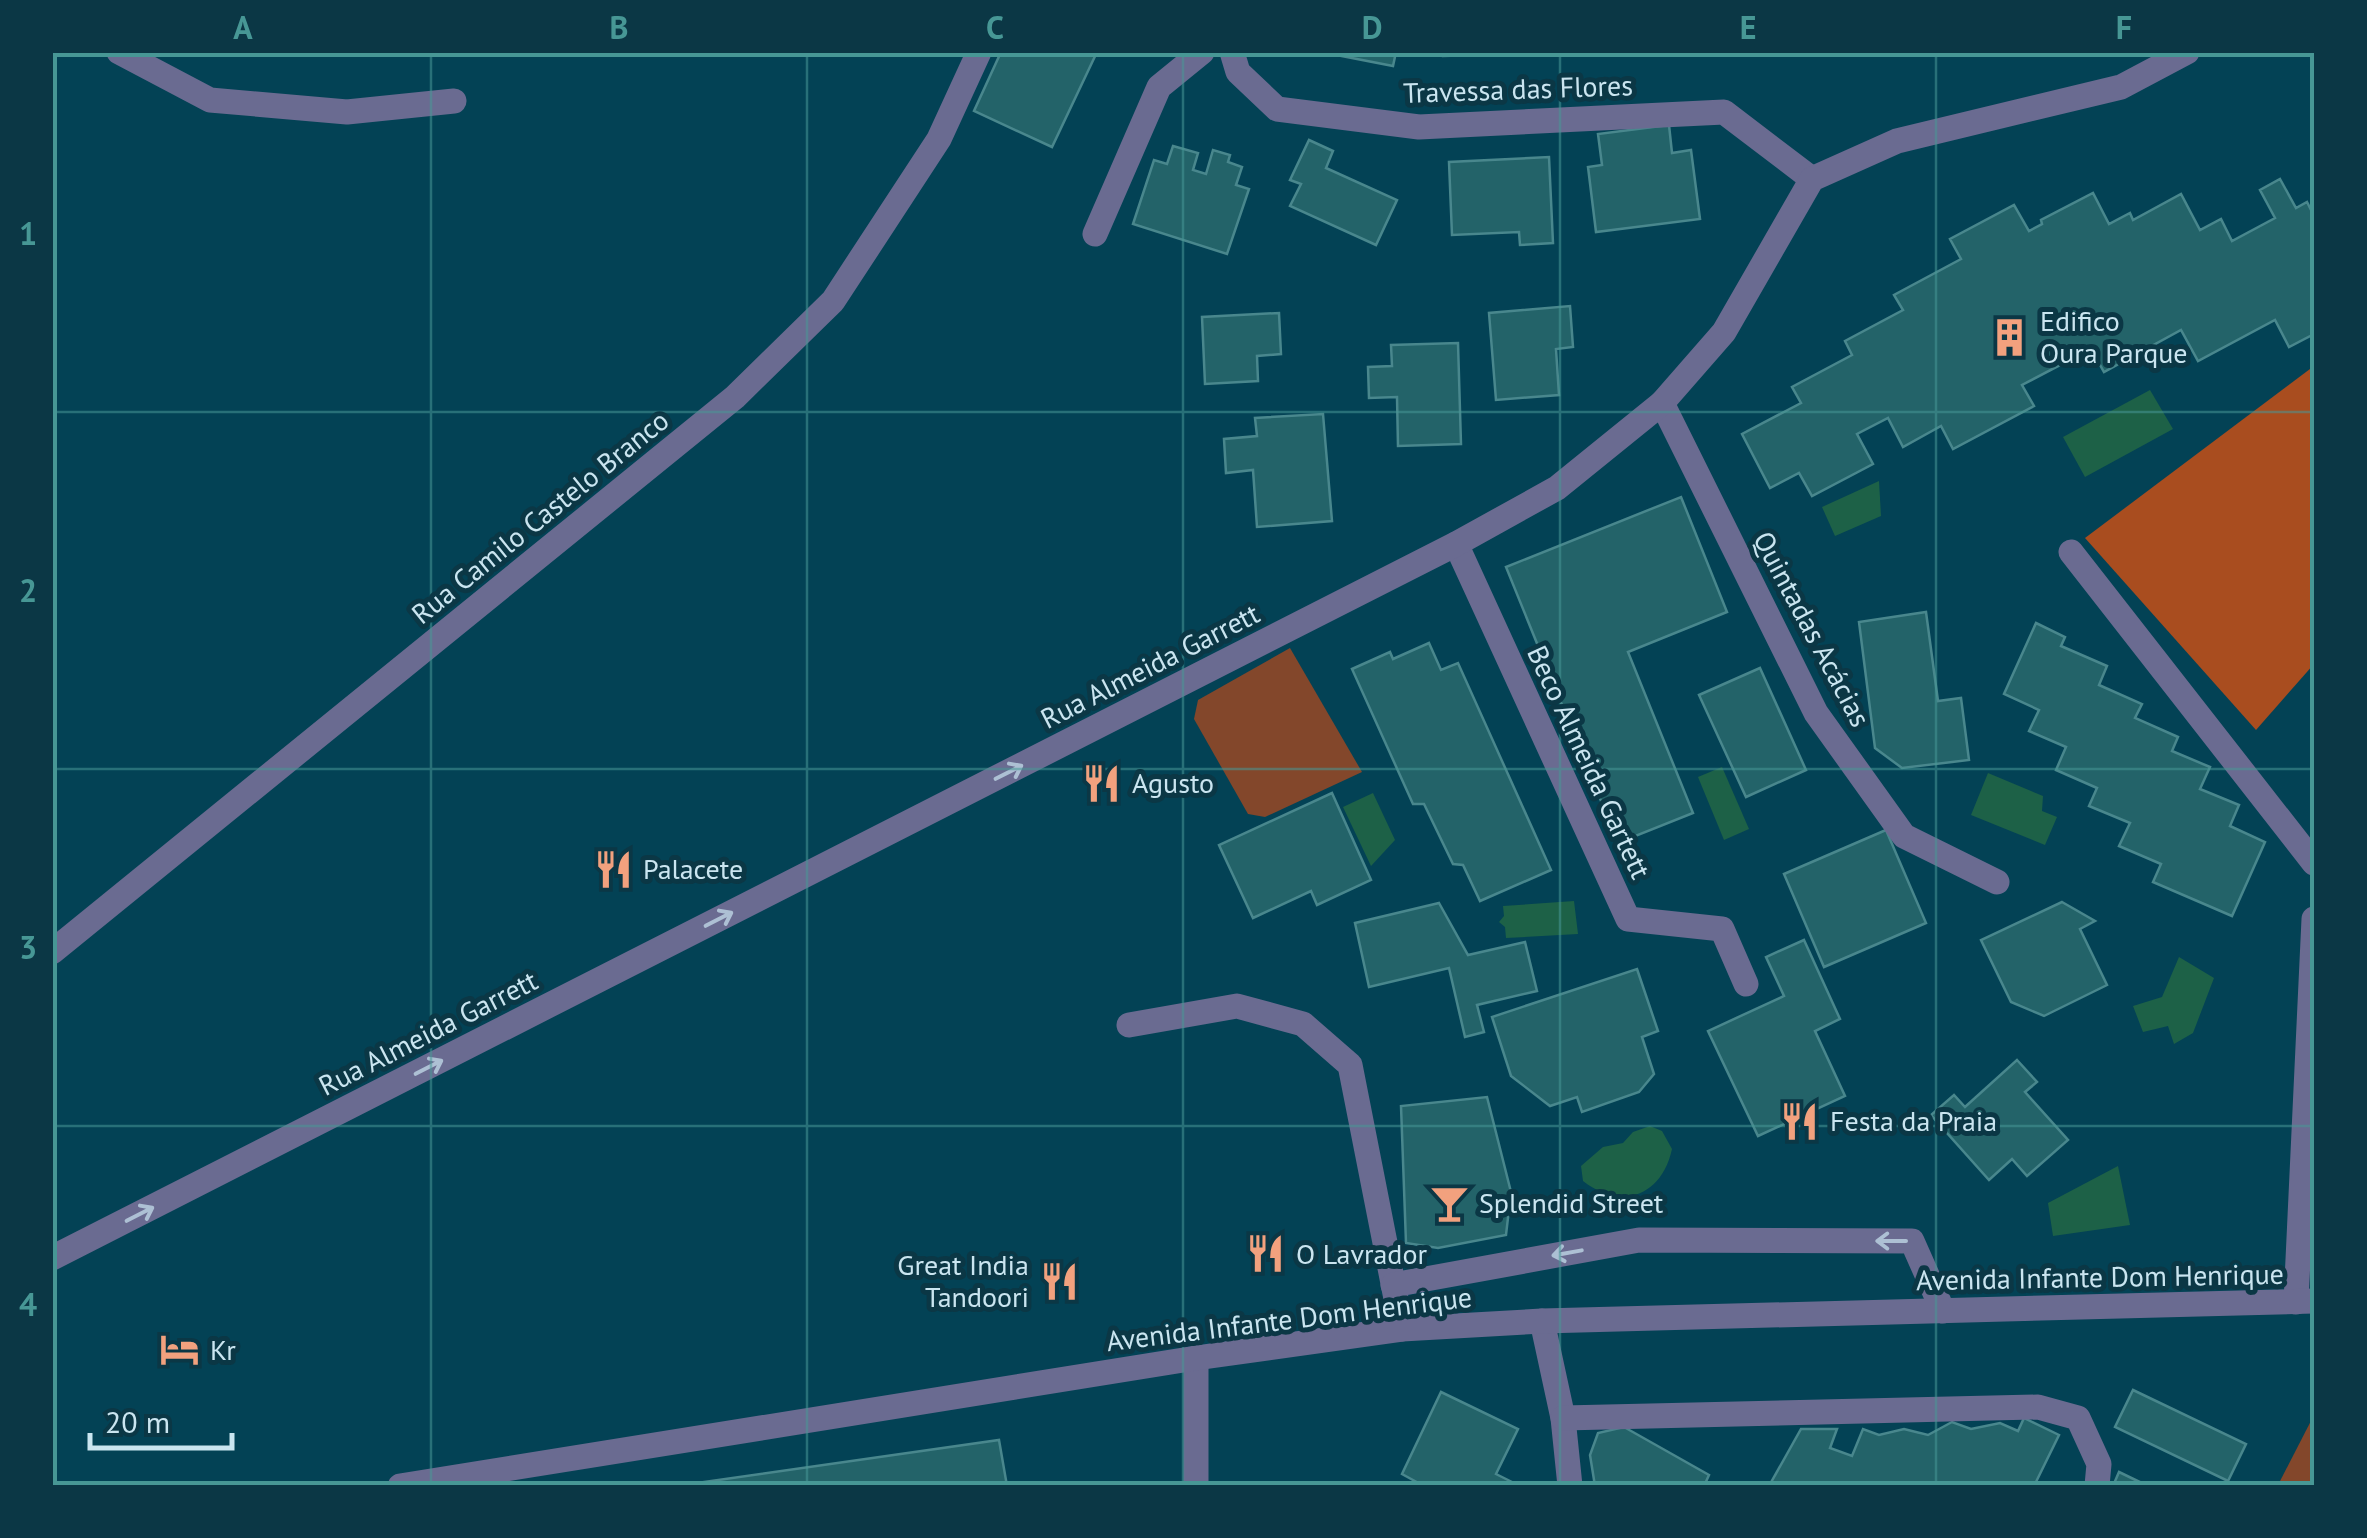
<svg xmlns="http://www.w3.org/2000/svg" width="2367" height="1538" font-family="'PT Sans',sans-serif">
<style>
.green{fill:#83472b}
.forest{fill:#a94d1f}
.water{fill:#1d6147}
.building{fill:#236369;stroke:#49878d;stroke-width:2.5}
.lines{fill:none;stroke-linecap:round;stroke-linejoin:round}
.minor{stroke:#6a6b91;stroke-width:25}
.oneway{stroke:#adc0d4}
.grid{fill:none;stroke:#479795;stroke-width:2.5;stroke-opacity:0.55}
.labels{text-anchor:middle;stroke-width:10;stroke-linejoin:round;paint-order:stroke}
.street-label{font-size:28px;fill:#cae5f0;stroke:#0b3745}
.poi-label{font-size:28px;fill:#cae5f0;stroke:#0b3745;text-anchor:start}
.neatline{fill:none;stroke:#479795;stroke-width:4}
.grid-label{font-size:32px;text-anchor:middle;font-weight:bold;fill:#479795}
</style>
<rect width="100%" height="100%" fill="#034255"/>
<!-- green -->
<g class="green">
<path d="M1290 648 1362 772 1265 817 1248 814 1194 719 1198 700Z"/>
<path d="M2314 1415V1485H2278Z"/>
</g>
<!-- forest -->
<path class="forest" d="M2314 366V664L2256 730 2085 538Z"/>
<!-- water -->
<g class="water">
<path d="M2150 390 2173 429 2085 477 2063 437Z"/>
<path d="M1879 481 1881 516 1835 536 1822 507Z"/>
<path d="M1722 767 1749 829 1724 840 1698 777Z"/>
<path d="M1988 773 2043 796 2042 811 2057 817 2045 845 1971 815Z"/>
<path d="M1373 793 1395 840 1371 866 1343 807Z"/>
<path d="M1574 901 1578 934 1506 938 1505 927 1499 922 1504 916 1503 906Z"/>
<path d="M2179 957 2214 978 2193 1033 2174 1044 2168 1026 2143 1032 2133 1006 2162 997Z"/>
<path d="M1650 1126 1662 1131 1672 1149C1662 1196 1621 1211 1583 1181L1581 1166 1603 1147 1623 1143 1633 1132Z"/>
<path d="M2118 1166 2130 1225 2053 1236 2048 1203Z"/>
</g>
<!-- building -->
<g class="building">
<path d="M1001 52H1097L1052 147 974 111Z"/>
<path d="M1321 52H1396L1393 66Z"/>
<path d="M1443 52H1552V53L1443 56Z"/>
<path d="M1669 125 1672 153 1691 150 1700 219 1596 232 1588 167 1602 165 1598 134Z"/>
<path d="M1309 140 1333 151 1326 168 1397 200 1376 245 1290 206 1301 184 1290 180Z"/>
<path d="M1173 146 1198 153 1193 170 1206 174 1213 150 1230 155 1228 162 1242 167 1236 185 1249 189 1227 254 1133 224 1154 160 1167 164Z"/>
<path d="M1549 157 1553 243 1520 245 1519 232 1452 235 1449 162Z"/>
<path d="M2280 179 2296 208 2307 202 2314 216V334L2289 347 2275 320 2198 361 2181 330 2104 372 2091 349 2022 385 2034 406 1953 449 1941 426 1903 447 1888 418 1857 434 1873 464 1812 496 1799 473 1770 488 1742 434 1801 403 1792 387 1852 355 1845 341 1903 310 1894 295 1961 259 1950 239 2014 205 2029 231 2042 224 2041 220 2093 193 2109 224 2130 213 2133 220 2181 194 2200 230 2221 219 2232 241 2275 218 2260 190Z"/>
<path d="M1570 306 1573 347 1556 349 1559 395 1496 400 1489 313Z"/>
<path d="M1279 313 1281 354 1257 356 1258 381 1205 384 1202 317Z"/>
<path d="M1458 343 1461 444 1398 446 1397 397 1369 398 1368 367 1392 366 1391 345Z"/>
<path d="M1323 414 1332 521 1257 527 1253 470 1226 473 1224 439 1257 436 1255 418Z"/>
<path d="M1681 497 1727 612 1628 652 1693 813 1618 843 1506 567Z"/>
<path d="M1926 612 1938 701 1961 698 1969 760 1902 768 1875 748 1859 622Z"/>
<path d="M2036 623 2065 637 2061 646 2107 666 2099 685 2142 704 2135 718 2178 737 2172 751 2210 767 2200 789 2239 805 2230 826 2265 842 2232 916 2153 882 2161 864 2119 846 2130 823 2089 806 2097 788 2056 770 2066 747 2029 731 2039 710 2004 694Z"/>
<path d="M1429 643 1441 670 1458 663 1551 870 1480 901 1463 865 1453 864 1424 804H1413L1352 669 1390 652 1393 659Z"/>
<path d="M1760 668 1806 770 1746 797 1699 695Z"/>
<path d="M1332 793 1371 880 1317 905 1311 891 1253 918 1219 845Z"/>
<path d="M1886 830 1926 923 1824 967 1784 874Z"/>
<path d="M2062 902 2095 921 2080 929 2107 985 2044 1016 2011 1002 1981 940Z"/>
<path d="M1439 903 1468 955 1525 942 1537 991 1477 1005 1484 1032 1465 1037 1449 968 1369 987 1355 923Z"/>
<path d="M1804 940 1840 1019 1815 1031 1845 1096 1758 1136 1708 1031 1784 996 1766 957Z"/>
<path d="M1637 969 1658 1031 1642 1037 1654 1074 1639 1092 1582 1112 1577 1097 1550 1106 1511 1076 1492 1017Z"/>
<path d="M2017 1060 2037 1082 2025 1092 2068 1140 2027 1176 2012 1159 1989 1180 1931 1115 1954 1095 1965 1107Z"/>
<path d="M1487 1097 1511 1192 1506 1235 1438 1248 1406 1243 1401 1106Z"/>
<path d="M2133 1390 2246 1444 2228 1481 2115 1427Z"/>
<path d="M1441 1392 1518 1429 1496 1474 1520 1486H1424L1402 1474Z"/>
<path d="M2024 1418 2059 1435 2034 1486H1769L1801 1429H1837L1830 1448 1852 1456 1863 1429 1879 1435 1904 1429 1928 1435 1952 1422 1971 1429 2000 1423 2018 1431Z"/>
<path d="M1624 1427 1709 1475 1704 1486H1595L1590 1455 1598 1433Z"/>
<path d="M999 1440 1007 1486H676Z"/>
<path d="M2119 1472 2148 1486H2113Z"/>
</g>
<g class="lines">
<!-- minor -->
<g class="minor">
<path d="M119 52 210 100 347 112 454 101"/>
<path d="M1232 52 1238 72 1277 109 1419 127 1724 112 1812 179"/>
<path d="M1095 234 1159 87 1202 52"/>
<path d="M1662 403 1816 713 1904 836 1997 882"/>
<path d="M1456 544 1628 919 1722 929 1746 984"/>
<path d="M2071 552 2314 863"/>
<path d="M52 952 735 397 833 301 939 139 979 52"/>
<path d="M1129 1025 1237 1006 1303 1024 1350 1065 1402 1329"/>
<path d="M52 1258 1456 544 1557 488 1662 403 1724 332 1812 179 1897 141 2121 87 2187 52"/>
<path d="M1393 1285 1639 1240 1912 1241 1943 1311"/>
<path d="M2296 1302 2314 919"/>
<path d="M1542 1321 1563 1418 1570 1486"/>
<path d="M1196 1358V1486"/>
<path d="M1563 1418 2038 1407 2078 1418 2099 1464 2097 1486"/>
<path d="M400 1486 1196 1358 1402 1329 1542 1321 2314 1301"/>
</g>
</g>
<!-- one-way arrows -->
<defs><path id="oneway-shaft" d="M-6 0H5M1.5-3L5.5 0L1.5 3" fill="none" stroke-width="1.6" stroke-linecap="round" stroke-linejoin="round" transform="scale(2.5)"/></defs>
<g class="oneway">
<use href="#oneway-shaft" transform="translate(1009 772) rotate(-27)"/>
<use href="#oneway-shaft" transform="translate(719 919) rotate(-27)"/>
<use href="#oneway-shaft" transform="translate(429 1067) rotate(-27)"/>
<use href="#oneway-shaft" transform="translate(140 1214) rotate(-27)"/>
<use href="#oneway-shaft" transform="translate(1891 1241) rotate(-180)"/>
<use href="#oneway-shaft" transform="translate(1567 1253) rotate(170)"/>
</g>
<!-- grid -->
<path class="grid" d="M431 52V1486M807 52V1486M1183 52V1486M1560 52V1486M1936 52V1486M52 412H2314M52 769H2314M52 1126H2314"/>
<!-- icons -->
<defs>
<symbol id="building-bare" viewBox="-9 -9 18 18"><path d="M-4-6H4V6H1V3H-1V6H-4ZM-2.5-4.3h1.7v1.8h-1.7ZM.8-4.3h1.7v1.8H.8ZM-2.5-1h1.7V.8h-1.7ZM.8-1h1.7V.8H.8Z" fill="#f2a17e" stroke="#0b3745" stroke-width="2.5" paint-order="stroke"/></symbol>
<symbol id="restaurant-bare" viewBox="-9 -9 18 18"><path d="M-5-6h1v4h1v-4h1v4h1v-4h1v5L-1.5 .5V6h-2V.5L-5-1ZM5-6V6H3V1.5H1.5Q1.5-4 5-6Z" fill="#f2a17e" stroke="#0b3745" stroke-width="2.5" paint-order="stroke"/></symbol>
<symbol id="bar-bare" viewBox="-9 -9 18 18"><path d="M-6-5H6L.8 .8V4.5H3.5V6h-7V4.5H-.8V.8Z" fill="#f2a17e" stroke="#0b3745" stroke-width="2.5" paint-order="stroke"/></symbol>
<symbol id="hotel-bare" viewBox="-9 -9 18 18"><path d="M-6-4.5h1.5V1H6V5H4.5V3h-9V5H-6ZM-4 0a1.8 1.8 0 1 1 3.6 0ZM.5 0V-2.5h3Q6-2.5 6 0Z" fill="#f2a17e" stroke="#0b3745" stroke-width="2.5" paint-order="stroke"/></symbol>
</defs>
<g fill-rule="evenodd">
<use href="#building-bare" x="1982" y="310" width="55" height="55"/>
<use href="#restaurant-bare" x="1074" y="756" width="55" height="55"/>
<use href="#restaurant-bare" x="586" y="842" width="55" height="55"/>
<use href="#restaurant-bare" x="1772" y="1094" width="55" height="55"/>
<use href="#bar-bare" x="1422" y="1176" width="55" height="55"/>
<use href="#restaurant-bare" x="1238" y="1226" width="55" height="55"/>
<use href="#restaurant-bare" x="1032" y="1254" width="55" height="55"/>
<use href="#hotel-bare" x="152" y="1322" width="55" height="55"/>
</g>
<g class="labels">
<!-- street labels -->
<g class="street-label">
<text transform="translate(1518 89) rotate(-2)" y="10">Travessa das Flores</text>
<text transform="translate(540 517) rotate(-39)" y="10">Rua Camilo Castelo Branco</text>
<text transform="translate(1812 629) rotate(62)" y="10">Quintadas Acácias</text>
<text transform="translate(1150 666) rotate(-27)" y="10">Rua Almeida Garrett</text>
<text transform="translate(1589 762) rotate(65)" y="10">Beco Almeida Gartett</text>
<text transform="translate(428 1033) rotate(-27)" y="10">Rua Almeida Garrett</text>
<text transform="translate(2100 1277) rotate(-1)" y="10">Avenida Infante Dom Henrique</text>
<text transform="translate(1289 1319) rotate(-7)" y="10">Avenida Infante Dom Henrique</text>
</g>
<!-- poi labels -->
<g class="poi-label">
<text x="2040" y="331">Edifico<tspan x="2040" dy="32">Oura Parque</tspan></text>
<text x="1132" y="793">Agusto</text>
<text x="643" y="879">Palacete</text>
<text x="1830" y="1131">Festa da Praia</text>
<text x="1479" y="1213">Splendid Street</text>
<text x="1296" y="1264">O Lavrador</text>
<text x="1029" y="1275" text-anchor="end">Great India<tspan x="1029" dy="32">Tandoori</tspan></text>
<text x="210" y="1360">Kr</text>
</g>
</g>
<!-- border -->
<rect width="2367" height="1538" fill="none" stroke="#0b3745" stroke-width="110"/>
<!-- scale -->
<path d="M90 1433v15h142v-15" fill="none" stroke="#cae5f0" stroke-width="5"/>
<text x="105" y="1433" font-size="30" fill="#cae5f0" stroke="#0b3745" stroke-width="8" paint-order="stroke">20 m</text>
<rect x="55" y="55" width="2257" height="1428" class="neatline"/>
<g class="grid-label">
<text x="243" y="39">A</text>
<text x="619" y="39">B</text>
<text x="995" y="39">C</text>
<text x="1372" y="39">D</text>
<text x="1748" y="39">E</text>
<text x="2124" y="39">F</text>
<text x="28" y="245">1</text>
<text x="28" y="602">2</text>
<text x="28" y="959">3</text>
<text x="28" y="1316">4</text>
</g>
</svg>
